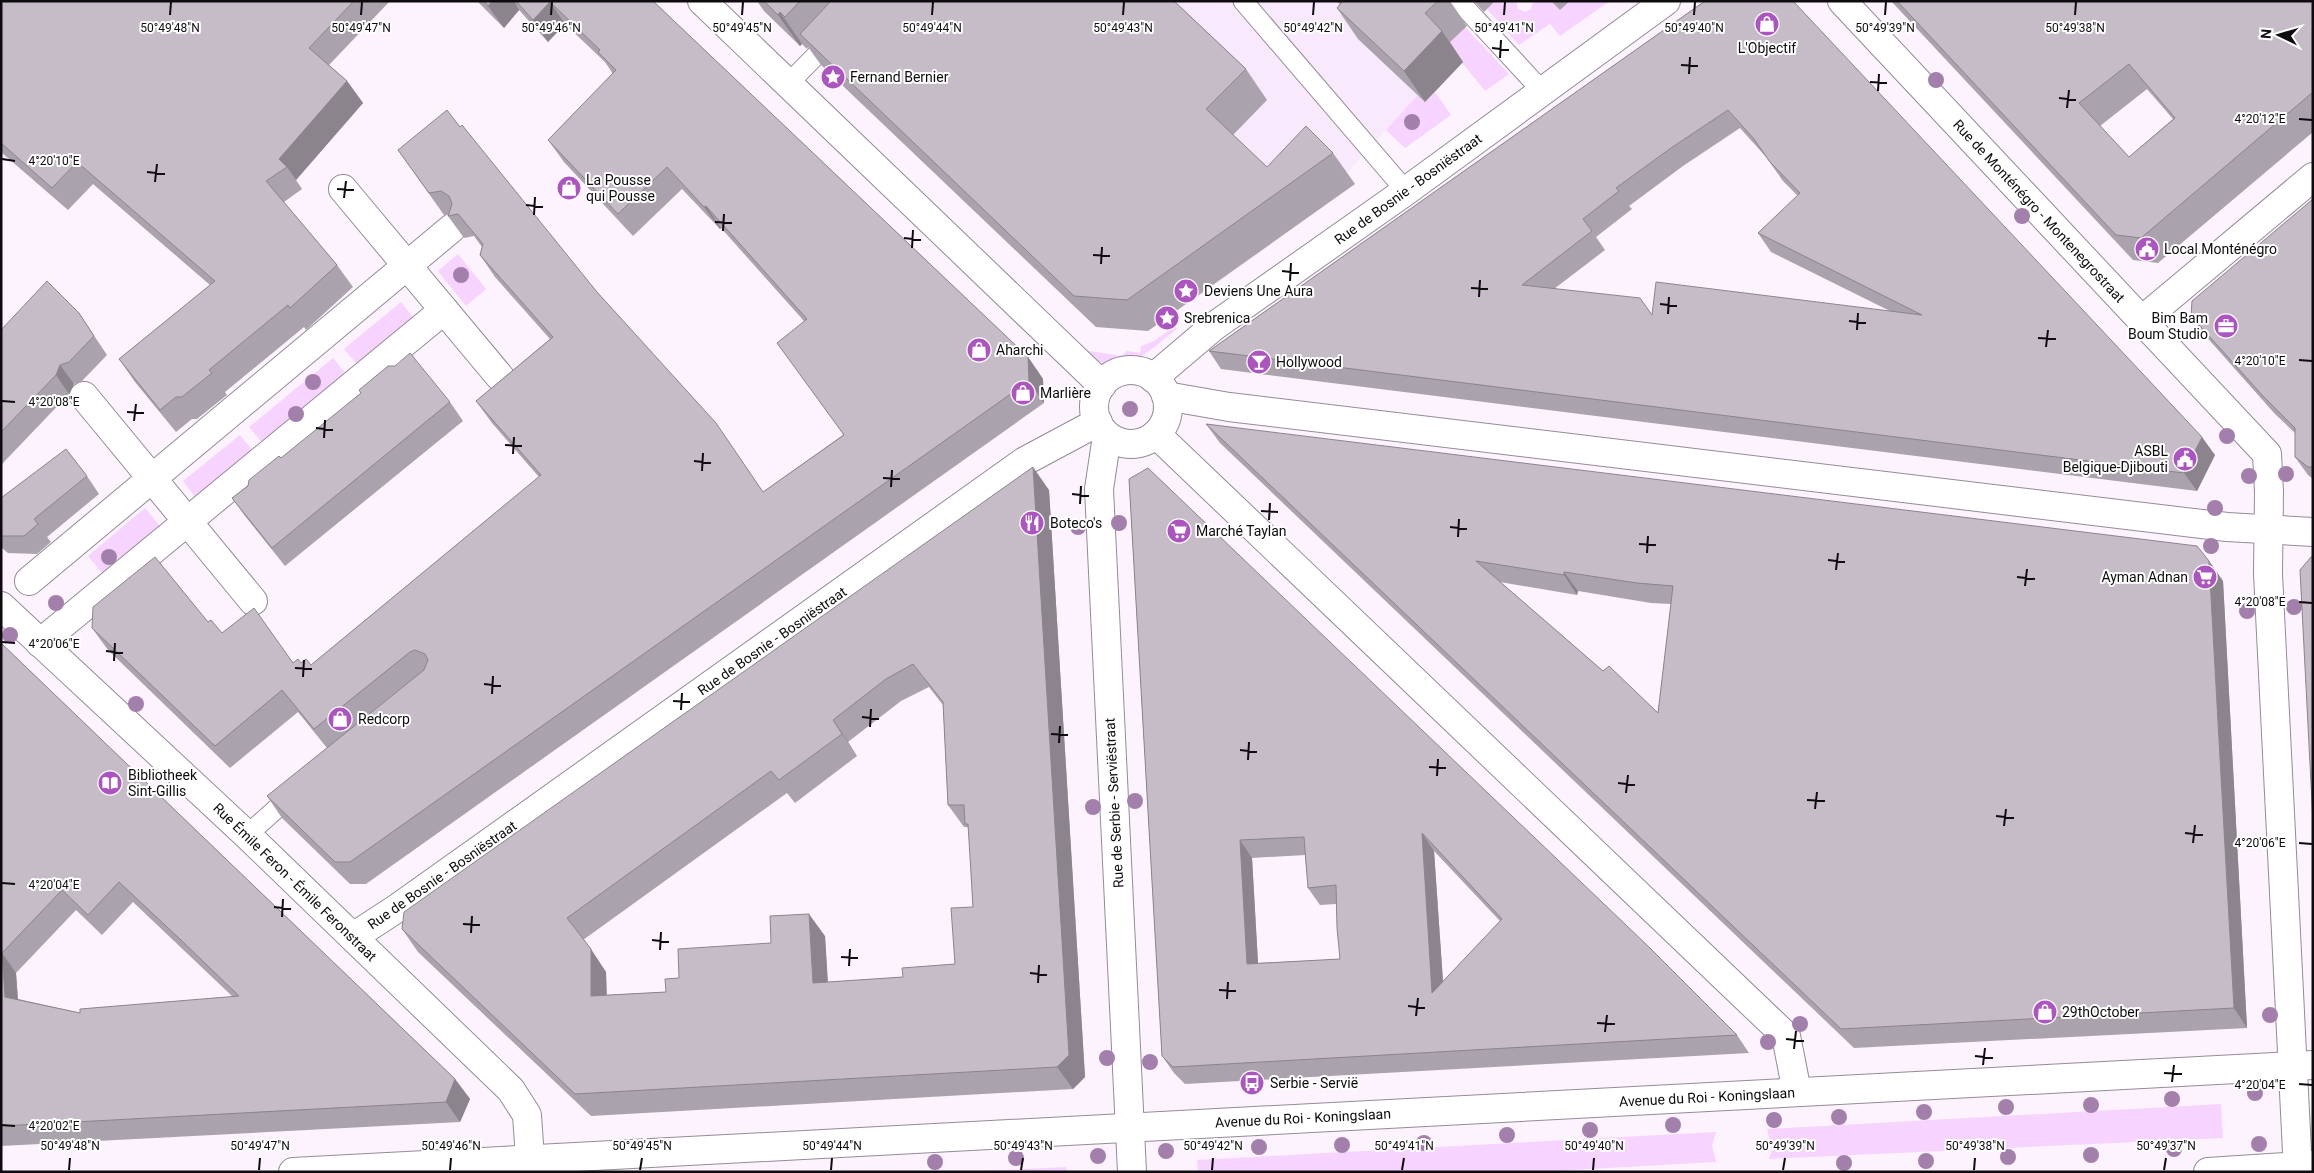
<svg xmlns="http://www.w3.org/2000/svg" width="2314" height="1173" font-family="Roboto,sans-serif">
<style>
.built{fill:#f8e9fc}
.green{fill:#f7d3ff}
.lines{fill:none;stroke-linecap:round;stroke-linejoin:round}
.lane-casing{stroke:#948b97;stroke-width:21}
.street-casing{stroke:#948b97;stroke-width:30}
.secondary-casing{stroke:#948b97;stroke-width:30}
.lane{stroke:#fff;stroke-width:19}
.street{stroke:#fff;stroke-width:28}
.secondary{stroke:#fff;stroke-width:28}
.tree{fill:#a37fac}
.wall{fill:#aaa2ac;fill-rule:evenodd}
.shaded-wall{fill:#8b848c}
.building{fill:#c6bcc8;stroke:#8b848c;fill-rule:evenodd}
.ticks{fill:none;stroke:#0e0b0f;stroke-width:2}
.labels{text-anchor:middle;stroke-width:4;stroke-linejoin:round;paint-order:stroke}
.poi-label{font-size:14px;fill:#0e0b0f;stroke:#fff;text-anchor:start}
.street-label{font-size:14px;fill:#0e0b0f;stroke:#fff}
.ticks-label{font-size:12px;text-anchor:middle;fill:#0e0b0f;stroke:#fff;stroke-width:4;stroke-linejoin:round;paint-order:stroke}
</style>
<rect width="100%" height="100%" fill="#fcf3fe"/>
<!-- built -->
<path class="built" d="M896 1H1441L1465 27 1447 44 1463 62 1426 102 1418 96 1346 174 1355 184 1195 299Z"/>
<!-- green -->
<g class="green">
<path d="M1495 1H1516L1518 9 1525 12 1531 9 1533 1H1551L1560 10 1570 1H1610L1560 36 1550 24 1519 45 1487 9Z"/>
<path d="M1465 27 1509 74 1485 91 1447 44Z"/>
<path d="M1435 92 1451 115 1405 148 1386 130 1418 95 1426 102Z"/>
<path d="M458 254 486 289 466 306 438 271Z"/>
<path d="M401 302 417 322 361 369 344 349Z"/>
<path d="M1175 326 1177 329C1157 344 1130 373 1102 363 1095 361 1089 355 1083 350L1122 356 1127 351 1140 353 1141 346 1154 341Z"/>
<path d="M333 358 349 378 266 447 249 427Z"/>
<path d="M240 435 256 455 199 502 183 481Z"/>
<path d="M145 508 164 531 106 578 88 556Z"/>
<path d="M2221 1104 2223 1138 1769 1159 1772 1150 1767 1129Z"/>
<path d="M1716 1132 1712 1145 1716 1162 1536 1172H1198L1197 1160Z"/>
<path d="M1066 1167 1067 1172H961Z"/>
</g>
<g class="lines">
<defs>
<g id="lane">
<path d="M1243 1 1406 191"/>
<path d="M1459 1 1543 92"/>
<path d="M787 85 832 39"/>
<path d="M247 835 294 793"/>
</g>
<g id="street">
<path d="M702 1 1102 385"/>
<path d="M1842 1 2267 454 2269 492 2268 574 2298 1172"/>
<path d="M343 189 500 377"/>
<path d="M2141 321 2313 177"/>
<circle cx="1131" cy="407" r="37"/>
<path d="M1153 378 1213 327 1406 191 1666 1"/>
<path d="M84 396 253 601"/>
<path d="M1166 396 1229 407 2227 527 2313 532"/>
<path d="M1156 434 1786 1036 1797 1092"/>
<path d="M1107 436 1099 489 1132 1172"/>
<path d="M29 581 452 228"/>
<path d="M1 606 247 835 511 1090 527 1115 530 1159"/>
<path d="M40 643 444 310"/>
<path d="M353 937 399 907 1025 461 1098 422"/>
</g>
<g id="secondary">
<path d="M293 1172 2313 1065"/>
<path d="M2208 1172 2313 1165"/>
</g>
</defs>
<!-- lane casing -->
<use href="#lane" class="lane-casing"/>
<!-- street casing -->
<use href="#street" class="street-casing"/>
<!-- secondary casing -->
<use href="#secondary" class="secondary-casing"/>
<!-- lane -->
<use href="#lane" class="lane"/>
<!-- street -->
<use href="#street" class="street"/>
<!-- secondary -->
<use href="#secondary" class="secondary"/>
</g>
<!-- trees -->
<g class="tree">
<circle cx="1936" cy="80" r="8"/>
<circle cx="1412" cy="122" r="8"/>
<circle cx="2022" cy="216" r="8"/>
<circle cx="461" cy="275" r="8"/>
<circle cx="313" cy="382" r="8"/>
<circle cx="1130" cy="409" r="8"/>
<circle cx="296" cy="414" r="8"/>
<circle cx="2227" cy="436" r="8"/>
<circle cx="2286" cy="474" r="8"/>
<circle cx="2249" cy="476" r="8"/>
<circle cx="2215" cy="508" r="8"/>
<circle cx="1119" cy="523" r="8"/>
<circle cx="1078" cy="527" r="8"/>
<circle cx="2211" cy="546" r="8"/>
<circle cx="109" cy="557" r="8"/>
<circle cx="56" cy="603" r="8"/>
<circle cx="2294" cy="607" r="8"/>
<circle cx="2247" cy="611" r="8"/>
<circle cx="10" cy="635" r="8"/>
<circle cx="136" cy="704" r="8"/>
<circle cx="1135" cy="801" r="8"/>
<circle cx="1093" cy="807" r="8"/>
<circle cx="2270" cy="1015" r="8"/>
<circle cx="1800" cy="1024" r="8"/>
<circle cx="1768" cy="1042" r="8"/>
<circle cx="1107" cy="1058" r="8"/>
<circle cx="1150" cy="1062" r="8"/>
<circle cx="2255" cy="1093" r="8"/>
<circle cx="2172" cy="1099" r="8"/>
<circle cx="2091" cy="1105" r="8"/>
<circle cx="2006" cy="1107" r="8"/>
<circle cx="1924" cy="1112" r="8"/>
<circle cx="1839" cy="1117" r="8"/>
<circle cx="1774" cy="1120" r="8"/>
<circle cx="1673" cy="1125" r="8"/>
<circle cx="1590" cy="1130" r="8"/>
<circle cx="1507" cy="1135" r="8"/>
<circle cx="1424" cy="1143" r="8"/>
<circle cx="2259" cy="1144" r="8"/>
<circle cx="1342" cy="1145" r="8"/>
<circle cx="1259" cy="1147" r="8"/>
<circle cx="2174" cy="1149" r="8"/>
<circle cx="1166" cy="1151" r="8"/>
<circle cx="2091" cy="1155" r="8"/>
<circle cx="1098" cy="1156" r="8"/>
<circle cx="2008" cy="1157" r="8"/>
<circle cx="1016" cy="1158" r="8"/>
<circle cx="1926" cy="1161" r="8"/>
<circle cx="935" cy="1162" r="8"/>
<circle cx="1844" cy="1163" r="8"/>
</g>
<!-- wall -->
<g class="wall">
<path d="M1 1H390L329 65 347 81 363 103 296 180 302 189 284 202 337 265 353 287 306 330 304 327 225 392 227 395 197 419H192L176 432 135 382 119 359 210 285 93 184 68 210 1 152Z"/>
<path d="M477 1H653L1028 357 1043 379 1044 403 366 884H350L282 818 267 796 327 748 298 712 230 768 108 650 92 628 208 622 222 633 293 663 311 665 539 477 492 423 476 401 550 339 495 277 480 255 482 247 474 236 464 238 448 216 449 214 444 215 398 150 597 292 763 492 843 435 804 321 721 228 720 229 682 189 633 236 564 162 548 140 613 74 605 62 565 24 548 42 519 10 504 28Z"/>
<path d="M757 1H1174L1246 69 1267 100 1233 135 1267 167 1333 153 1355 184 1148 331 1096 327 821 65 808 47 807 49 802 44 800 46 764 11Z"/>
<path d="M1336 1H1450L1467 26 1450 42 1463 62 1425 102 1358 39 1337 8 1340 4Z"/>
<path d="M1474 1H1495L1484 12Z"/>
<path d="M1551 1H1570L1560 10Z"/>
<path d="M1705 1 2215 455 2197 491 1221 369 1209 351ZM1740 128 1766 157 1783 181 1798 196 1758 233 1771 252 1890 311 1652 315 1554 289 1605 250 1596 237 1632 209 1629 206 1683 166Z"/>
<path d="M1891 1H2313V132L2158 263 2133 260ZM2147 89 2173 119 2129 157 2100 126Z"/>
<path d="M2313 199V479L2308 475 2295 457V433L2275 414 2203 333 2191 316Z"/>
<path d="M79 313 107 355 82 381 74 384 69 394 1 465V330Z"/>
<path d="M450 402 463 421 285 566 245 516 232 498 281 458Z"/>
<path d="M1206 424 2209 561 2223 581 2247 1028 1854 1048 1220 443ZM1500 582 1577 595 1578 591 1651 603 1671 604 1658 713 1603 671Z"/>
<path d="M87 476 99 494 47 537 51 542 37 554 8 553 1 547V498Z"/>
<path d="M1129 479 1737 1035 1749 1053 1185 1084 1174 1073 1162 1056ZM1434 851 1500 921 1443 982ZM1305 855 1308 888 1320 905 1336 904 1340 959 1258 963 1252 858Z"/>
<path d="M1049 490 1085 1077 1073 1089 591 1116 418 952 402 929ZM929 687 943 705 948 805 964 827H967L969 829 973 907 955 964 903 977 828 982 825 936 771 943 679 978 666 992 607 995 606 972 583 940 787 793 795 803 857 756 848 742 901 701Z"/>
<path d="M1 643 455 1079 470 1099 460 1122 1 1146ZM133 902 233 997 80 1013 18 999 16 973 76 910 102 935Z"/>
</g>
<!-- shaded-wall -->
<g class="shaded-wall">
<path d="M492 1H514L519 10 504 28 488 6Z"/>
<path d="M550 2 565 24 548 42 533 20Z"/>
<path d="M780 12 802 44 800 46 778 15Z"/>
<path d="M1442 31 1463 62 1425 102 1404 71Z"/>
<path d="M347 81 363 103 296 180 287 167 279 159Z"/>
<path d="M706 206 721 228 720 229 704 207Z"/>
<path d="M1028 357 1043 379 1044 403 1029 381Z"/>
<path d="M60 365 74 384 69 394 56 375Z"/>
<path d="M2202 437 2215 455 2197 491 2184 473Z"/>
<path d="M1033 467 1049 490 1085 1077 1073 1089 1057 1067Z"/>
<path d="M2209 561 2223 581 2247 1028 2234 1008Z"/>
<path d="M1564 572 1578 591 1577 595 1564 575Z"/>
<path d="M833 720 848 742 857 756 842 734Z"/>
<path d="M1422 833 1434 851 1445 1011 1432 993Z"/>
<path d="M1240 840 1252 858 1259 981 1247 964Z"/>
<path d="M809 914 825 936 829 1005 813 983Z"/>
<path d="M591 949 606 972 607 1019 591 996Z"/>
<path d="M2 953 16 973 19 1017 5 997Z"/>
<path d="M455 1079 470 1099 460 1122 446 1102Z"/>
</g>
<!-- building -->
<g class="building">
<path d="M1 1H354L309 48 347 81 279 159 287 167 266 181 337 265 290 308 288 305 209 370 212 373 182 397H176L160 410 119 359 215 281 77 162 52 188 1 143Z"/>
<path d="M484 1H492L488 6Z"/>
<path d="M516 1H653L1028 357 1029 381 350 862H335L267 796 424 670 428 660 425 654 415 650 410 652 314 729 282 690 215 746 92 628 93 607 155 557 208 622 211 620 222 633 254 608 293 663 298 659 301 663 306 659 311 665 541 475 476 401 553 337 480 255 483 244 458 214 448 216 452 204 449 196 441 191 429 193 398 150 447 110 460 127 462 125 597 292 716 423 763 492 844 435 777 343 807 319 706 206 704 207 667 167 618 214 548 140 616 70 598 52 600 50 550 2 533 20Z"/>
<path d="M764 1H800L785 17 780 12 778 15Z"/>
<path d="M831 1H1174L1246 69 1206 109 1267 167 1306 126 1333 153 1127 300 1074 296 800 34Z"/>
<path d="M1343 1H1438L1425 13 1442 31 1404 71 1337 8Z"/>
<path d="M1705 1H1793L2202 437 2184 473 1209 351ZM1728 110 1754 139 1770 162 1800 193 1758 233 1922 315 1656 282 1652 315 1640 298 1522 285 1592 231 1583 219 1619 191 1616 188 1671 148Z"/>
<path d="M1897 1H2313V92L2141 238 2116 235ZM2129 64 2175 118 2129 157 2079 103Z"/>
<path d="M2313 199V467H2308L2295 457V428L2263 396 2191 316 2192 301Z"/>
<path d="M47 281 79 313 94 336 69 362 60 365 56 375 1 432V330Z"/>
<path d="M410 353 450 402 272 548 232 498 248 486 249 480 279 456 281 458 361 393 359 390 388 366H395Z"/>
<path d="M1206 424 2197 546 2209 561 2234 1008 1841 1029ZM1476 561 1564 575V572L1637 583 1673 586 1658 713 1609 666 1603 671Z"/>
<path d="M66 449 87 476 34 519 38 524 24 536H1V498Z"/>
<path d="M1033 467 1069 1055 1057 1067 575 1094 402 929 404 912ZM913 664 943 702 948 805H964L965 824H968L973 907 951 908 955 964 902 968 903 977 813 983 809 914 770 916 771 943 678 949 679 978 665 979 666 992 591 996V949L567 918 771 771 779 780 842 734 833 720 886 679Z"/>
<path d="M1148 468 1650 948 1737 1035 1173 1067 1162 1056 1129 479ZM1422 833 1502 919 1432 993ZM1304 837 1308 888 1336 885 1337 928 1340 959 1247 964 1240 840Z"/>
<path d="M2311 557H2313V822L2300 570Z"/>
<path d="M1 643 455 1079 446 1102 1 1126ZM119 882 182 941 239 996 80 1009V1013L5 997 2 953 62 890 88 915Z"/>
</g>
<!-- ticks -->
<path class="ticks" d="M170 15 171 2M361 15 362 2M551 15 552 2M742 15 743 2M932 15 933 2M1123 15 1124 2M1313 15 1314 2M1504 15 1505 2M1694 15 1695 2M1885 15 1886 2M2075 15 2076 2M1492 48 1509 50M1500 58 1501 40M1681 65 1698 66M1689 74 1690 57M1870 82 1887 83M1878 91 1879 74M2059 98 2076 100M2067 108 2069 90M2299 119 2312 120M2 159 15 161M147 172 165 174M155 182 157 164M337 189 354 190M344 198 346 181M526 205 543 207M534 215 535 197M715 222 732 223M723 231 724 214M904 238 921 240M912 248 913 230M1093 255 1110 256M1101 264 1102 247M1282 271 1299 273M1290 281 1291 263M1471 288 1488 289M1479 297 1480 280M1660 304 1677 306M1668 314 1669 297M1849 321 1866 323M1857 330 1858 313M2038 338 2056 339M2046 347 2048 330M2299 360 2312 361M2 401 15 402M127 412 144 413M134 421 136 404M316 428 333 430M324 438 325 420M505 445 522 446M513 454 514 437M694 461 711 463M702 471 703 453M883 478 900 479M891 487 892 470M1072 494 1089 496M1080 504 1081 486M1261 511 1278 512M1269 520 1270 503M1450 527 1467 529M1458 537 1459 519M1639 544 1656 545M1647 553 1648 536M1828 560 1845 562M1836 570 1838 553M2017 577 2035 579M2025 586 2027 569M2299 602 2312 603M2 642 15 643M106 651 123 653M114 661 115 643M295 668 312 669M303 677 304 660M484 684 501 686M492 694 493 676M673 701 690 702M681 710 682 693M862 717 879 719M870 727 871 709M1051 734 1068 735M1059 743 1060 726M1240 750 1257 752M1248 760 1249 742M1429 767 1446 768M1437 776 1438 759M1618 783 1635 785M1626 793 1628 775M1807 800 1825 801M1815 809 1817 792M1996 816 2014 818M2004 826 2006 809M2185 833 2203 835M2193 843 2195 825M2299 843 2312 844M2 883 15 884M274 907 291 909M282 917 283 899M463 924 480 925M471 933 472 916M652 940 669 942M660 950 661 932M841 957 858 958M849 966 850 949M1030 973 1047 975M1038 983 1039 965M1219 990 1236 991M1227 999 1228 982M1408 1006 1425 1008M1416 1016 1418 998M1597 1023 1615 1024M1605 1032 1607 1015M1786 1039 1804 1041M1794 1049 1796 1031M1975 1056 1993 1058M1983 1065 1985 1048M2164 1073 2182 1074M2172 1082 2174 1065M2299 1084 2312 1085M2 1125 15 1126M69 1170 70 1158M259 1170 260 1158M450 1170 451 1158M640 1170 642 1158M831 1170 832 1158M1021 1170 1023 1158M1212 1170 1213 1158M1402 1170 1404 1158M1593 1170 1594 1158M1783 1170 1785 1158M1974 1170 1975 1158M2164 1170 2166 1158"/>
<!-- icons -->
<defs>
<symbol id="shop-disc" viewBox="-11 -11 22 22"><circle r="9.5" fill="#ac54c0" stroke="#fff"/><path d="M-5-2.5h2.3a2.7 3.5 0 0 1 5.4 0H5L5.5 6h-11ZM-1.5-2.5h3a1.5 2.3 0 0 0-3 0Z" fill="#fff"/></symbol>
<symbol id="sight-disc" viewBox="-11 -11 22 22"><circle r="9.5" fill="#ac54c0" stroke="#fff"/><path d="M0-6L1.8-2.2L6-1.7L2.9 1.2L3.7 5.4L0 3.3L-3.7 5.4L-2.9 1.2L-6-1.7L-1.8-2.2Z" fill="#fff"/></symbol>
<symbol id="civic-disc" viewBox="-11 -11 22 22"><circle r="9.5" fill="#ac54c0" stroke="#fff"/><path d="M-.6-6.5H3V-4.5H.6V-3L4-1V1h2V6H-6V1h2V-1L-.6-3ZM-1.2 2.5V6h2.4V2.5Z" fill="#fff"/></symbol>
<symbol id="office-disc" viewBox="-11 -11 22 22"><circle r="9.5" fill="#ac54c0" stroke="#fff"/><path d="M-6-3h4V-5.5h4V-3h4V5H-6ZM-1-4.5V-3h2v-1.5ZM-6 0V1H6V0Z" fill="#fff"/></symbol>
<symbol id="bar-disc" viewBox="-11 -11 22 22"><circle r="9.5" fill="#ac54c0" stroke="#fff"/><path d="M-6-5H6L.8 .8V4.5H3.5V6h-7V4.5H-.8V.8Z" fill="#fff"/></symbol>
<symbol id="restaurant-disc" viewBox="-11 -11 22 22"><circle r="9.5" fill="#ac54c0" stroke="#fff"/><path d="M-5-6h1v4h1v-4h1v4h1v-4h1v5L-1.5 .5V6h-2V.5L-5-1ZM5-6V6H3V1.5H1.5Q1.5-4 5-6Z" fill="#fff"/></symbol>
<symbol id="supermarket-disc" viewBox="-11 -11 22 22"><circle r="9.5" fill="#ac54c0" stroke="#fff"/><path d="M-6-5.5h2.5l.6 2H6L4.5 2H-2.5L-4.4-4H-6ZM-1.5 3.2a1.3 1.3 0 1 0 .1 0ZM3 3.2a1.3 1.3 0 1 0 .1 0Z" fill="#fff"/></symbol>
<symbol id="library-disc" viewBox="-11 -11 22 22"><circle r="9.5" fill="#ac54c0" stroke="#fff"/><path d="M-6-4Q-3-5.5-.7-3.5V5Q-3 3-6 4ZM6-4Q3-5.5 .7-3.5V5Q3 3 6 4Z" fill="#fff"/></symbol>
<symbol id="bus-disc" viewBox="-11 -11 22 22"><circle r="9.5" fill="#ac54c0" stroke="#fff"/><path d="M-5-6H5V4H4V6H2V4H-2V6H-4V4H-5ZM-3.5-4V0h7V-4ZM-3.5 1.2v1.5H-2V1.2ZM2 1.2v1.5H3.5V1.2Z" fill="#fff"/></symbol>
</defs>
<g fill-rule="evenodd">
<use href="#shop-disc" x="1753" y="10" width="28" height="28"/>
<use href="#sight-disc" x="819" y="63" width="28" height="28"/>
<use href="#shop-disc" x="555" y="174" width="28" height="28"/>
<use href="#civic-disc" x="2133" y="235" width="28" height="28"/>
<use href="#sight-disc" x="1172" y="277" width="28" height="28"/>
<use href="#sight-disc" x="1153" y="304" width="28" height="28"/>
<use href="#office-disc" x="2212" y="312" width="28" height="28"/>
<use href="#shop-disc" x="965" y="336" width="28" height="28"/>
<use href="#bar-disc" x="1245" y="348" width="28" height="28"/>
<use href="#shop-disc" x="1009" y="379" width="28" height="28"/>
<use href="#civic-disc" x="2171" y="445" width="28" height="28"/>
<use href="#restaurant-disc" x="1018" y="509" width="28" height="28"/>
<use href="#supermarket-disc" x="1165" y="517" width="28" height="28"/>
<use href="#supermarket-disc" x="2191" y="563" width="28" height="28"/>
<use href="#shop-disc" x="326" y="705" width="28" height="28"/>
<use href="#library-disc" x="96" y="769" width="28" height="28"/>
<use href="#shop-disc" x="2031" y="998" width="28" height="28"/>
<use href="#bus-disc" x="1238" y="1069" width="28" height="28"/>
</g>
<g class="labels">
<!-- poi labels -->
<g class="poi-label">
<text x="1767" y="53" text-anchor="middle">L'Objectif</text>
<text x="850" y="82">Fernand Bernier</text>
<text x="586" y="185">La Pousse<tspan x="586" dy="16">qui Pousse</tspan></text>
<text x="2164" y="254">Local Monténégro</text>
<text x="1204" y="296">Deviens Une Aura</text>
<text x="1184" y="323">Srebrenica</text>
<text x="2208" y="323" text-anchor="end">Bim Bam<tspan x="2208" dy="16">Boum Studio</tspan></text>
<text x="996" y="355">Aharchi</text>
<text x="1276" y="367">Hollywood</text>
<text x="1040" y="398">Marlière</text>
<text x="2168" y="456" text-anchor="end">ASBL<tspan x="2168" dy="16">Belgique-Djibouti</tspan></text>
<text x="1050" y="528">Boteco's</text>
<text x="1196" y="536">Marché Taylan</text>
<text x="2188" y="582" text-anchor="end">Ayman Adnan</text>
<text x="358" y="724">Redcorp</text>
<text x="128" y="780">Bibliotheek<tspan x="128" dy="16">Sint-Gillis</tspan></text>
<text x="2062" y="1017">29thOctober</text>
<text x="1270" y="1088">Serbie - Servië</text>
</g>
<!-- street labels -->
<g class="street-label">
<text transform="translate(1408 189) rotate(-36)" y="5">Rue de Bosnie - Bosniëstraat</text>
<text transform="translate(2039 211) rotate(47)" y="5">Rue de Monténégro - Montenegrostraat</text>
<text transform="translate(772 641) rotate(-35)" y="5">Rue de Bosnie - Bosniëstraat</text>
<text transform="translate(1114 803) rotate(-93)" y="5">Rue de Serbie - Serviëstraat</text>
<text transform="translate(442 875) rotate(-35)" y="5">Rue de Bosnie - Bosniëstraat</text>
<text transform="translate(295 882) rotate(44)" y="5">Rue Émile Feron - Émile Feronstraat</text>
<text transform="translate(1707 1097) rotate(-3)" y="5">Avenue du Roi - Koningslaan</text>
<text transform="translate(1303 1118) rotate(-3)" y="5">Avenue du Roi - Koningslaan</text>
</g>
</g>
<g class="ticks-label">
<text x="170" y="32">50°49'48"N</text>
<text x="361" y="32">50°49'47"N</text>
<text x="551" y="32">50°49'46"N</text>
<text x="742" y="32">50°49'45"N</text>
<text x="932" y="32">50°49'44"N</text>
<text x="1123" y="32">50°49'43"N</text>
<text x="1313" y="32">50°49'42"N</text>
<text x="1504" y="32">50°49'41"N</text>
<text x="1694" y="32">50°49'40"N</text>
<text x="1885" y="32">50°49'39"N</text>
<text x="2075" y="32">50°49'38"N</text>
<text x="2260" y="123">4°20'12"E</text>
<text x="54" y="165">4°20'10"E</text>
<text x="2260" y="365">4°20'10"E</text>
<text x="54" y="406">4°20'08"E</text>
<text x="2260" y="606">4°20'08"E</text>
<text x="54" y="648">4°20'06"E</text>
<text x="2260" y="847">4°20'06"E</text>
<text x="54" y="889">4°20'04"E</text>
<text x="2260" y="1089">4°20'04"E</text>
<text x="54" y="1130">4°20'02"E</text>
<text x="70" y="1150">50°49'48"N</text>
<text x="260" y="1150">50°49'47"N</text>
<text x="451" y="1150">50°49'46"N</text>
<text x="642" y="1150">50°49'45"N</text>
<text x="832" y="1150">50°49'44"N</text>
<text x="1023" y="1150">50°49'43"N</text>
<text x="1213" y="1150">50°49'42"N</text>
<text x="1404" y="1150">50°49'41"N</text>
<text x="1594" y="1150">50°49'40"N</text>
<text x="1785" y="1150">50°49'39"N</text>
<text x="1975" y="1150">50°49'38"N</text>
<text x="2166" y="1150">50°49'37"N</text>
</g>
<!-- border -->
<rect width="2314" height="1173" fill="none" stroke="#0e0b0f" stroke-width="5"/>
<!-- north arrow -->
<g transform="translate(2279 35) rotate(275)" stroke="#ffffff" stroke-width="4" paint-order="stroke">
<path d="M0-4L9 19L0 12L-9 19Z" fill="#0e0b0f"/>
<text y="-8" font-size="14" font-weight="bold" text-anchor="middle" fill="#0e0b0f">N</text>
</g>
</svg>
